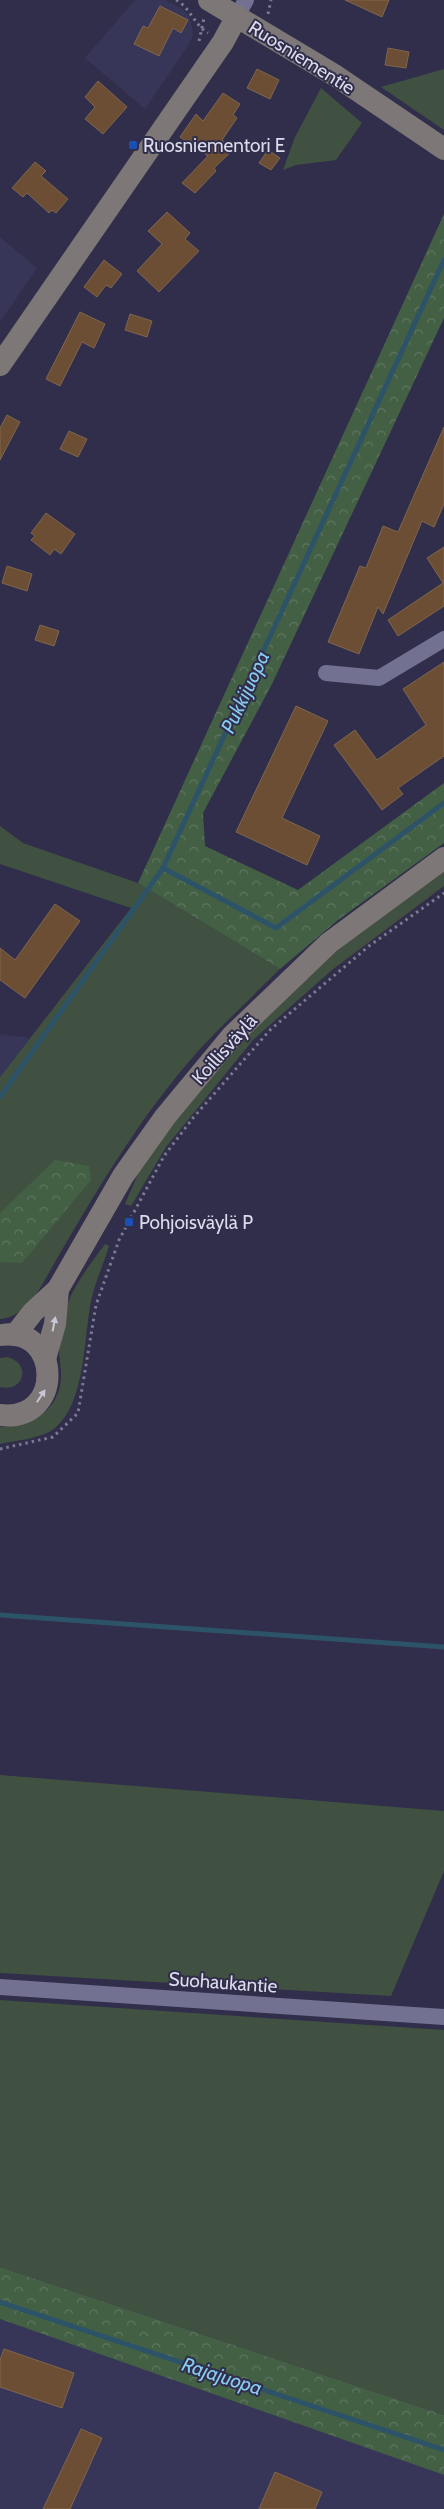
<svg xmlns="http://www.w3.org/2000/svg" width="444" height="2509" font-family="Cabin,sans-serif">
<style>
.built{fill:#383658}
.green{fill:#405141}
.forest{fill:url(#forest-crowns)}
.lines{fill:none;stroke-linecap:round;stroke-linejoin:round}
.stream{stroke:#2d5368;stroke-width:5}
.building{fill:#6b4e33;stroke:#80664f}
.path{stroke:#7b7a91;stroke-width:3;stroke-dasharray:2.5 4;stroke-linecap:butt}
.street{stroke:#727191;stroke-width:16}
.secondary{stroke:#7e7777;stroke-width:22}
.oneway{fill:#c8c7d5}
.transit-dot{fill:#1a4fb4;stroke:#302e4a;stroke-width:2}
.labels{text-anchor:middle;stroke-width:4;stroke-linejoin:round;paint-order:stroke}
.street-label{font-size:19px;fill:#dbdbed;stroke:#302e4a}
.poi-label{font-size:19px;fill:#dbdbed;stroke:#302e4a;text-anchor:start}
.water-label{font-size:20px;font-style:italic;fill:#88cbf0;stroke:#302e4a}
</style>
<defs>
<pattern id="forest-crowns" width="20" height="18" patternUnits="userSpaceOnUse" patternTransform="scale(1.25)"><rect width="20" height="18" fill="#436045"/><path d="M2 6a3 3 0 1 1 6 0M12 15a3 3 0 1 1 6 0" fill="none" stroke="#5e7660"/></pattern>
</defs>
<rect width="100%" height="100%" fill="#302e4a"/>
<!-- built -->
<g class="built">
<path d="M135 0H165L182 9 189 16 192 26 193 35 189 44 145 109 85 58Z"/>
<path d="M0 237 37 268 0 322Z"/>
<path d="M0 1034 30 1038 0 1077Z"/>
<path d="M0 2319 444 2475V2509H0Z"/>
</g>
<!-- green -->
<g class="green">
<path d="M444 69V130L381 87Z"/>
<path d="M321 88 362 123 336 160 296 165 283 170 295 137Z"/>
<path d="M0 826 23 843 138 883 280 969C253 996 225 1022 199 1050 133 1124 84 1212 35 1297 25 1308 15 1318 0 1319V1077L131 908 0 864Z"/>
<path d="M444 870V886L332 970 253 1040 166 1147 131 1206 125 1204 140 1169 161 1135 241 1039 350 939Z"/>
<path d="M105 1244 109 1246C104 1263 96 1280 92 1297 83 1335 87 1401 55 1428 41 1439 17 1440 0 1444V1427C32 1426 62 1410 61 1373 61 1366 59 1358 59 1350 58 1340 61 1327 64 1316 70 1289 89 1266 105 1244Z"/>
<path d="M7 1357C32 1363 24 1393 0 1387V1358Z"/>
<path d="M0 1775 444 1811V1871L391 1996 0 1973Z"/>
<path d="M0 2000 444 2030V2415L0 2267Z"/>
</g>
<!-- forest -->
<g class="forest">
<path d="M444 214V318L272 684 203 813 205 846 298 890 444 783V843L338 920 280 969 138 883Z"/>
<path d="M55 1160 89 1166 91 1180 22 1263 0 1262V1213Z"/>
<path d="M0 2267 444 2415V2475L0 2319Z"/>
</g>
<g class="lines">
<!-- stream -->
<g class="stream">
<path d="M163 868 276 928 444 803"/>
<path d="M0 1097 163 868 444 260"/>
<path d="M0 1615 444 1647"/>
<path d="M0 2302 444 2450"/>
</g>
</g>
<!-- building -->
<g class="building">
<path d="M345 0H389L382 17Z"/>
<path d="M160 6 188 20 181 33 173 28 159 56 134 44 143 26 148 28Z"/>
<path d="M388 48 409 52 406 68 385 65Z"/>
<path d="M257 69 279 80 270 99 247 88Z"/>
<path d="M98 81 127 107 103 134 85 119 95 107 85 97Z"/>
<path d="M223 93 240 104 233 115 237 118 222 140 233 150 214 168 216 171 195 193 182 183 208 156 180 137 196 114 203 121Z"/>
<path d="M268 150 280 158 271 170 259 163Z"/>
<path d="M35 162 46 171 41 176 68 199 56 213 52 210 49 213 27 193 23 197 12 188Z"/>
<path d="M167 212 190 233 185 239 199 251 159 292 137 271 162 244 148 231Z"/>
<path d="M104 260 122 274 111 288 106 285 97 297 84 287Z"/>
<path d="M80 312 105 324 94 348 82 342 60 386 46 379Z"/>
<path d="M130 314 152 321 147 337 125 330Z"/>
<path d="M7 415 20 422 0 460V428Z"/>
<path d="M444 427V504L434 527 422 521 383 614 378 607 359 654 328 642 360 566 366 568 383 526 398 532Z"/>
<path d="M69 431 87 439 78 457 60 449Z"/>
<path d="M46 513 75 534 61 554 54 549 50 555 31 540 35 536 31 533Z"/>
<path d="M444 547V606L398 636 388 620 443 583 427 558Z"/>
<path d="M7 566 32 574 27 591 2 583Z"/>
<path d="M40 625 59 631 54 646 35 640Z"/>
<path d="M444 662V756L398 788 403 794 382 810 334 745 355 730 377 760 426 725 403 689Z"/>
<path d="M296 706 328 721 282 818 320 836 307 865 236 832Z"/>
<path d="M55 904 80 921 25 998 0 980V948L15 960Z"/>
<path d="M4 2349 74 2373 62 2408 0 2387V2360Z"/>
<path d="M81 2429 102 2438 70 2509H43Z"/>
<path d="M275 2472 322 2492 315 2509H259Z"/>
</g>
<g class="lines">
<!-- path -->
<g class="path">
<path d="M176 0C191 8 194 25 208 33"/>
<path d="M268 14 271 0"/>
<path d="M199 41 204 18"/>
<path d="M0 1449 53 1437 78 1413 96 1305 119 1240 164 1156 193 1118 270 1030 369 946 444 893"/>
</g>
<!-- street -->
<g class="street">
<path d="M237 16 246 0"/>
<path d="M326 673 379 678 444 639"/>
<path d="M0 1987 444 2017"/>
</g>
<!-- secondary -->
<g class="secondary">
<path d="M209 0 336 76 444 149"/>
<path d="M0 365 223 42 237 16"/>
<path d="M15 1335 33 1312 58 1289 123 1176 165 1117 232 1036 329 943 444 858"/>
<path d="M45 1359 55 1324 58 1289"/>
<path d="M0 1415C65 1423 61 1326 2 1335"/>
</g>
</g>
<!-- one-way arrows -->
<defs><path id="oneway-solid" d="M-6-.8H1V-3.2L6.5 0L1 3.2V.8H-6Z" transform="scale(1.25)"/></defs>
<g class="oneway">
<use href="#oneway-solid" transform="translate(54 1324) rotate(-79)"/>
<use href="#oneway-solid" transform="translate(41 1396) rotate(-57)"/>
</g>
<!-- markers -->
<g class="transit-dot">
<rect x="128" y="140" width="10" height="10" rx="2.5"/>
<rect x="124" y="1217" width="10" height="10" rx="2.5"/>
</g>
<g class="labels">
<!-- street labels -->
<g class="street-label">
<text transform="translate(302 57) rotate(32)" y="7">Ruosniementie</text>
<text transform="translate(224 1049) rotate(-48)" y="7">Koillisväylä</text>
<text transform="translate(223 1982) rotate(4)" y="7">Suohaukantie</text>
</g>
<!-- poi labels -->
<g class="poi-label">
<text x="143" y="152">Ruosniementori E</text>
<text x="139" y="1229">Pohjoisväylä P</text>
</g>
<!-- water labels -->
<g class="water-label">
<text transform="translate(245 692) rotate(-65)" y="7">Pukkijuopa</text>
<text transform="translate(222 2376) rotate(18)" y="7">Rajajuopa</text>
</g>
</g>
</svg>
